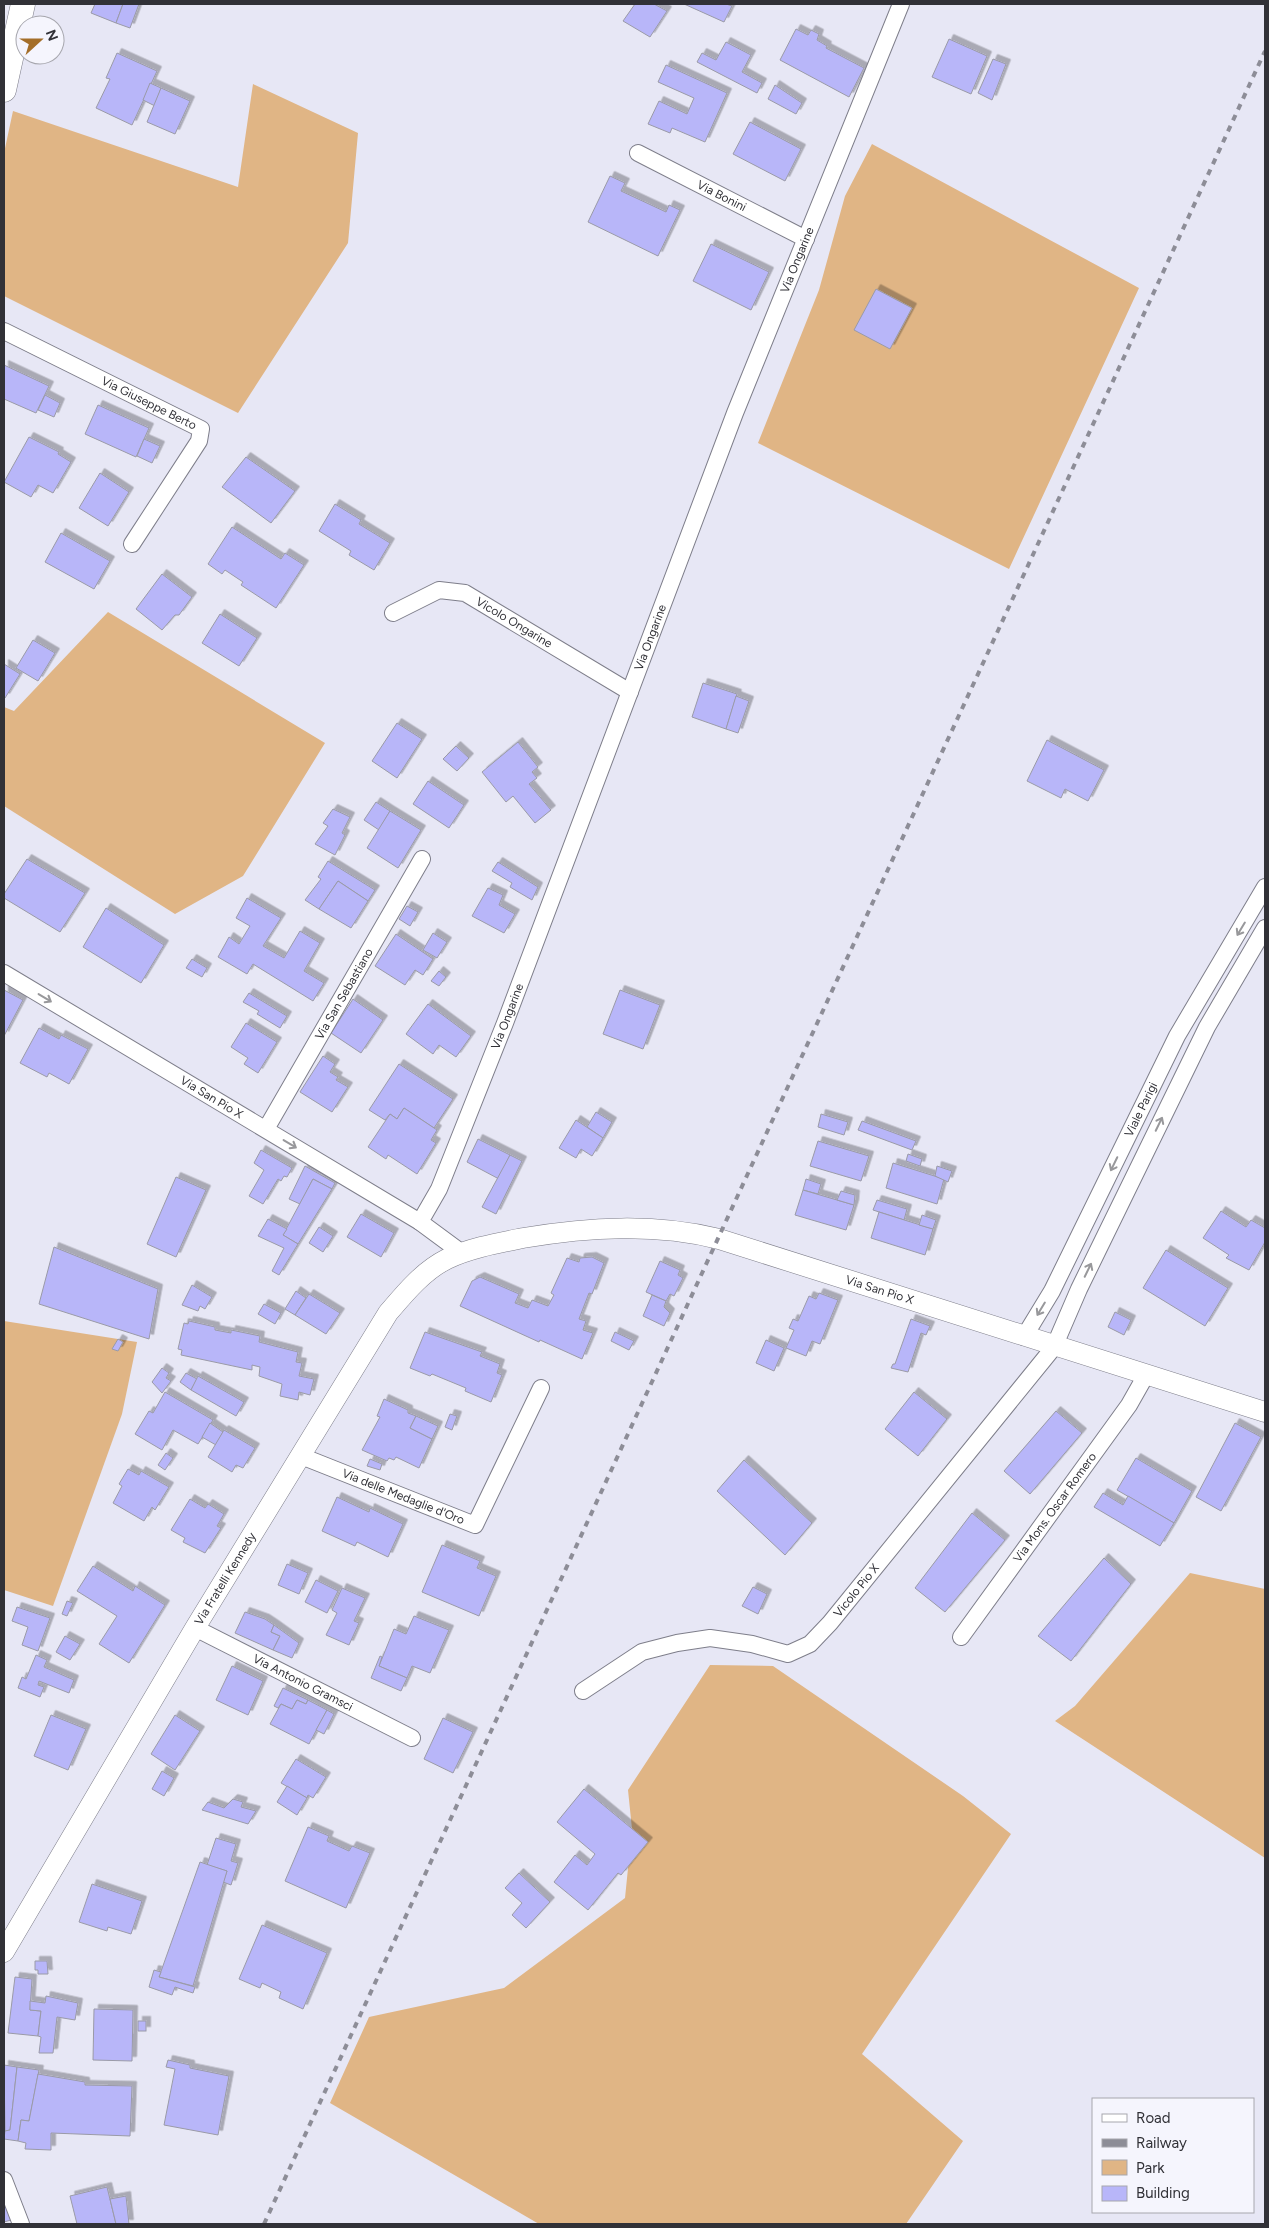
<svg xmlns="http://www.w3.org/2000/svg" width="1269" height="2228" font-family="Figtree,sans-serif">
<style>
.green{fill:#e0b585}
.building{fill:#b8b6f9;stroke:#9a9aa7;filter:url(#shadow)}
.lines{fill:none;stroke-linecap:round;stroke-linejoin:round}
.minor-casing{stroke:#7e7e8a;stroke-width:18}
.tertiary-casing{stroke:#7e7e8a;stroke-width:21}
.secondary-casing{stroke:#7e7e8a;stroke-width:25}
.minor{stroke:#fff;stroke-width:16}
.tertiary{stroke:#fff;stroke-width:20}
.secondary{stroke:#fff;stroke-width:24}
.rail{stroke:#8d8d97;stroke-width:4;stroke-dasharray:6 6;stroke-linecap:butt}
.oneway{stroke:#98989b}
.labels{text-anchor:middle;stroke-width:5;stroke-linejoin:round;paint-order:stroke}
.street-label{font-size:12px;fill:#313137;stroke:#f5f5fd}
</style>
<defs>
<filter id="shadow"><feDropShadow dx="4.5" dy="-4.5" stdDeviation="0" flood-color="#0004"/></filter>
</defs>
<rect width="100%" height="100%" fill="#e7e7f5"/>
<!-- green -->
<g class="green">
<path d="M253 84 358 133 348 243 238 413 4 296V153L13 111 238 187Z"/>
<path d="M872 144 1139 288 1009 569 758 443 819 290 845 196Z"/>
<path d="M108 612 325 743 243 876 175 914 4 806V707L14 711Z"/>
<path d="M4 1321 137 1342 122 1414 53 1606 4 1590Z"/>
<path d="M1190 1573 1265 1589V1858L1055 1721 1075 1706Z"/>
<path d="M710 1665 773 1666 963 1796 1011 1834 862 2054 963 2141 906 2224H539L330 2103 369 2017 504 1988 625 1898 632 1829 628 1790Z"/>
</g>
<!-- building -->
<g class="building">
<path d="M95 4H123L116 23 91 13Z"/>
<path d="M123 4H139L130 28 116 23Z"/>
<path d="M635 4H654L667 11 650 37 623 21Z"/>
<path d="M684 4H726L732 6 724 22Z"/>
<path d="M796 29 808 35 811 30 819 34 817 40 827 46 826 48 864 68 849 97 780 60Z"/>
<path d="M949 39 987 56 971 94 932 77Z"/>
<path d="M726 42 751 55 742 72 762 83 757 93 697 62 702 53 716 60Z"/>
<path d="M117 53 157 71 132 125 96 108 110 79 106 78Z"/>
<path d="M993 59 1006 64 992 100 978 93Z"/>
<path d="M666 65 727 93 705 142 672 128 670 133 648 124 659 101 687 114 694 98 658 82Z"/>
<path d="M150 83 161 88 155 106 143 100Z"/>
<path d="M775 85 802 103 796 114 768 99Z"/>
<path d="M161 88 190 101 175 134 147 122Z"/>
<path d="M750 122 801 149 785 181 733 154Z"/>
<path d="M610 176 625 183 621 191 666 212 669 205 680 210 658 256 588 222Z"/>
<path d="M711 244 769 272 751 310 693 281Z"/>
<path d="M876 289 912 308 890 349 854 330Z"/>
<path d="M4 365 49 386 36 413 4 399Z"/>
<path d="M45 395 60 403 54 417 38 410Z"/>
<path d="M98 405 149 428 136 457 85 434Z"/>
<path d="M29 437 59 452 58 454 71 462 53 493 38 485 31 497 4 482Z"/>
<path d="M144 439 160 446 152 463 137 456Z"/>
<path d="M246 457 295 491 271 523 222 487Z"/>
<path d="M100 473 129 492 108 526 79 508Z"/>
<path d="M335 504 361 520 359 524 390 543 374 570 349 555 351 551 319 531Z"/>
<path d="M232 527 281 559 285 553 304 565 276 608 241 585 243 582 225 570 222 574 208 564Z"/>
<path d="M61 533 110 561 94 589 45 562Z"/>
<path d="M162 574 192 597 179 615H175L162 630 136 609Z"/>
<path d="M220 614 257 638 239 666 202 643Z"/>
<path d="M33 640 55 653 38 681 16 668Z"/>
<path d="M4 664 20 674 5 698 4 697Z"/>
<path d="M703 683 737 694 726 729 692 717Z"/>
<path d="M736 696 749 701 738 733 726 729Z"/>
<path d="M397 723 422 739 397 778 372 761Z"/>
<path d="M1047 740 1104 770 1088 801 1065 789 1061 798 1027 781Z"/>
<path d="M518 742 538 767 532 772 537 778 529 784 551 810 535 823 513 796 506 802 482 772Z"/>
<path d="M456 746 469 758 457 771 443 759Z"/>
<path d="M428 781 464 805 449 828 413 804Z"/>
<path d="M376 802 390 811 379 830 364 820Z"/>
<path d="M333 809 350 817 342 833 345 835 335 855 315 844 328 826 323 823Z"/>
<path d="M390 811 421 830 398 868 367 848Z"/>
<path d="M27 859 85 893 60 932 4 898V894Z"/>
<path d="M328 861 375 890 368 901 338 881 319 909 305 900 321 879 318 877Z"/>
<path d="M498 862 538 887 532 900 510 887 512 883 492 871Z"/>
<path d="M338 881 368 901 351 928 319 909Z"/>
<path d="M488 888 503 895 499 905 515 914 504 933 472 916Z"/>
<path d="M247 898 281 918 263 946 284 958 300 931 320 943 304 971 324 983 313 1001 253 964 247 974 218 957 229 937 239 944 250 926 236 918Z"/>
<path d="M407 906 418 912 410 926 399 919Z"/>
<path d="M106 908 164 945 141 983 83 947Z"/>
<path d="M433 933 447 942 437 958 423 950Z"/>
<path d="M396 934 433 959 423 975 415 970 405 985 375 966Z"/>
<path d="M192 959 207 968 202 977 186 968Z"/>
<path d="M439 971 446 977 439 986 431 981Z"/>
<path d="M4 990 23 1000 4 1036Z"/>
<path d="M620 990 660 1005 643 1049 603 1034Z"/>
<path d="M249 993 287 1016 280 1028 257 1014 259 1011 243 1002Z"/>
<path d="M353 999 383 1020 361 1053 331 1033Z"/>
<path d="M428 1004 471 1036 456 1057 439 1045 433 1054 406 1034Z"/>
<path d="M246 1023 277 1042 258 1073 244 1064 248 1058 231 1047Z"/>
<path d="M39 1028 59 1039 61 1035 88 1049 69 1084 49 1073 47 1077 20 1063Z"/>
<path d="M323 1056 335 1064 330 1072 338 1077 336 1080 348 1087 332 1112 300 1092Z"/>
<path d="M399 1064 453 1099 434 1128 404 1108 397 1119 390 1114 385 1120 369 1110Z"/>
<path d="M404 1108 437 1130 431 1140 436 1143 417 1174 388 1155 386 1159 368 1147 390 1114 397 1119Z"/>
<path d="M596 1112 612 1122 603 1138 587 1127Z"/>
<path d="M821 1114 848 1122 844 1135 818 1127Z"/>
<path d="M576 1120 603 1138 592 1156 581 1149 576 1158 559 1148Z"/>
<path d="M862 1121 916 1141 912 1150 858 1130Z"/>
<path d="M478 1139 510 1155 499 1179 467 1162Z"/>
<path d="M818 1141 869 1156 861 1181 810 1166Z"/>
<path d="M261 1150 292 1168 287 1177 284 1176 281 1181 278 1179 263 1204 249 1196 264 1170 254 1163Z"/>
<path d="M908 1154 922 1159 920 1166 906 1161Z"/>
<path d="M510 1155 522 1161 496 1214 482 1207Z"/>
<path d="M893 1163 944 1179 937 1204 886 1188Z"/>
<path d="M305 1166 335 1183 332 1189 313 1179 300 1204 289 1199Z"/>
<path d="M937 1166 952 1171 948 1182 935 1176Z"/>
<path d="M176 1177 206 1190 176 1257 147 1244Z"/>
<path d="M313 1179 332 1189 298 1244 283 1235Z"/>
<path d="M806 1179 821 1184 818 1194 803 1190Z"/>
<path d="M803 1190 854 1205 846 1230 795 1215Z"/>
<path d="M841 1191 855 1195 854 1205 837 1200Z"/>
<path d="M877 1200 907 1209 904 1220 873 1210Z"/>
<path d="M1221 1211 1246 1227 1251 1220 1265 1228V1242L1249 1270 1226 1258 1229 1255 1203 1238Z"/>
<path d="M879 1212 933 1229 925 1255 871 1238Z"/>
<path d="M361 1214 394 1233 381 1257 347 1237Z"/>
<path d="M922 1215 936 1220 933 1229 919 1225Z"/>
<path d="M268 1219 287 1229 283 1235 298 1244 279 1275 272 1271 284 1248 258 1236Z"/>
<path d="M319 1227 333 1236 323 1252 309 1243Z"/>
<path d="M54 1247 158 1289 149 1339 39 1304Z"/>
<path d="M1166 1250 1228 1288 1205 1326 1143 1288Z"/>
<path d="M592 1257 604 1263 592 1294 589 1293 579 1319 586 1321 583 1330 593 1333 582 1359 540 1340 539 1342 460 1306 472 1281 480 1277 519 1294 515 1303 528 1308 532 1300 548 1306 554 1295 551 1293 567 1258 579 1262 580 1258Z"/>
<path d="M660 1261 680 1270 678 1275 683 1278 674 1296 670 1294 666 1301 646 1292Z"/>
<path d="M192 1285 212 1297 205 1309 200 1306 198 1311 182 1305Z"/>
<path d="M296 1291 306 1298 295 1315 285 1309Z"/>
<path d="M819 1293 838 1300 820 1344 812 1341 806 1356 786 1348 794 1330 789 1328 793 1319 798 1321 809 1296 816 1299Z"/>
<path d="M309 1294 340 1313 326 1334 295 1315Z"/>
<path d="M652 1295 666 1301 664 1307 670 1313 664 1326 643 1316Z"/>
<path d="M264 1304 281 1313 275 1324 258 1314Z"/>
<path d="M1115 1312 1131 1320 1124 1335 1108 1327Z"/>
<path d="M911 1319 930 1326 926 1335 921 1333 908 1372 891 1368 893 1364H895Z"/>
<path d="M189 1321 215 1327V1330L231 1333V1330L260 1336 259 1342 298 1352 296 1362 302 1363 299 1376 314 1379 310 1395 299 1392 298 1400 280 1396 282 1384 259 1376 260 1367 252 1365V1370L181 1355 182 1350 178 1349 184 1323 188 1324Z"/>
<path d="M425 1332 482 1352 480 1356 500 1364 497 1373 502 1375 491 1402 465 1391 466 1388 432 1374 430 1376 410 1368Z"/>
<path d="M615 1332 634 1341 629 1350 611 1341Z"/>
<path d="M118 1339 123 1342 118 1351 112 1349Z"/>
<path d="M766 1340 784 1348 774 1371 756 1363Z"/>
<path d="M162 1368 169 1373 166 1378 171 1381 162 1393 152 1382Z"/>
<path d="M186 1373 197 1379 191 1390 180 1382Z"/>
<path d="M198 1376 244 1402 236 1416 191 1390Z"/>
<path d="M165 1392 213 1420 198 1444 173 1430 162 1450 135 1434 149 1411 153 1413Z"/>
<path d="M914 1392 947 1419 918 1456 885 1429Z"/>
<path d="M384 1399 408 1410V1413L416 1416 410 1428 432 1439 419 1468 396 1457 394 1460 389 1458 387 1461 362 1450 380 1417 377 1416Z"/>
<path d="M1056 1411 1082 1433 1030 1494 1004 1471Z"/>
<path d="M450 1414 457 1416 452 1430 445 1427Z"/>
<path d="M416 1416 438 1426 432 1439 410 1428Z"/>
<path d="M210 1423 223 1432 216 1445 202 1437Z"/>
<path d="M1235 1423 1261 1437 1221 1511 1196 1497Z"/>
<path d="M224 1430 255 1448 243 1468 236 1465 232 1472 208 1457Z"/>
<path d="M166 1453 173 1458 165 1470 158 1465Z"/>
<path d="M1136 1458 1192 1491 1174 1523 1117 1490Z"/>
<path d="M370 1459 382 1464 380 1470 367 1466Z"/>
<path d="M744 1460 812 1523 785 1555 717 1491Z"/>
<path d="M128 1469 139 1475 141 1471 169 1487 155 1510 152 1507 144 1521 113 1503 122 1486 119 1484Z"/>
<path d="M1103 1493 1123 1505 1128 1496 1174 1523 1160 1546 1094 1507Z"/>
<path d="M337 1497 369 1512 370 1508 403 1524 388 1557 357 1542 355 1546 322 1531Z"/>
<path d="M190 1499 205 1508 208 1504 224 1514 217 1526 221 1528 205 1553 183 1542 185 1538 171 1530Z"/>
<path d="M972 1513 1005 1540 945 1612 915 1588Z"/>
<path d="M442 1545 480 1561 477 1568 496 1576 479 1616 422 1592Z"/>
<path d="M1104 1558 1131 1584 1071 1661 1038 1636Z"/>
<path d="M287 1564 308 1573 299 1594 278 1585Z"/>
<path d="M93 1566 133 1591 135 1586 165 1605 129 1663 99 1644 117 1616 77 1591Z"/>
<path d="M316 1580 338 1591 327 1613 305 1602Z"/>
<path d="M753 1587 767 1594 758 1614 742 1606Z"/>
<path d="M342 1588 365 1598 354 1621 359 1623 349 1645 326 1635 337 1613 332 1610Z"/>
<path d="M67 1601 73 1603 67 1616 62 1614Z"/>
<path d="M17 1607 50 1618 38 1651 22 1645 28 1627 12 1621Z"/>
<path d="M245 1612 265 1619 274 1625 271 1632 280 1636 273 1650 235 1633Z"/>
<path d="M414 1616 449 1630 430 1673 412 1666 407 1678 379 1666 394 1629 406 1634Z"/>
<path d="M274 1625 299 1643 292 1658 273 1650 280 1636 271 1632Z"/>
<path d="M65 1636 80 1644 70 1660 56 1652Z"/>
<path d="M36 1655 47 1660 44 1667 74 1680 69 1693 39 1681 38 1685 44 1687 40 1697 18 1688 22 1677 26 1679Z"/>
<path d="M380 1656 382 1657 379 1666 407 1678 401 1691 371 1678Z"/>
<path d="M232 1666 263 1681 248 1715 216 1700Z"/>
<path d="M283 1688 308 1700 306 1704 297 1700 292 1709 281 1704 278 1708 274 1706Z"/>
<path d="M297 1700 306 1704 308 1700 327 1710 309 1744 270 1724 281 1704 292 1709Z"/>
<path d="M327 1710 334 1714 324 1734 316 1730Z"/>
<path d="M51 1715 86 1729 68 1770 34 1756Z"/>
<path d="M175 1715 200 1731 175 1770 151 1754Z"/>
<path d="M443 1718 473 1732 453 1773 424 1759Z"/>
<path d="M296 1759 326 1777 313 1798 308 1795 307 1798 281 1783Z"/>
<path d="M162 1771 174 1778 164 1796 152 1789Z"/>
<path d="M287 1786 307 1798 297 1815 277 1802Z"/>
<path d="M584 1789 648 1842 621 1875 618 1873 588 1910 554 1882 575 1855 587 1865 595 1854 557 1822Z"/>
<path d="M233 1799 243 1802 241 1807 256 1811 248 1824 202 1810 208 1802 224 1808Z"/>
<path d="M308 1827 329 1836 327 1841 349 1851 352 1846 370 1853 346 1908 285 1881Z"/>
<path d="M216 1838 236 1844 231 1861 238 1863 231 1885 223 1882 227 1871 207 1865Z"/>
<path d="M200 1862 227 1871 193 1986 159 1977Z"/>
<path d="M519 1873 550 1902 526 1928 512 1915 522 1903 505 1888Z"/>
<path d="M92 1884 142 1901 131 1934 108 1927 107 1931 79 1922Z"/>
<path d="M262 1925 327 1953 303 2009 279 1998 281 1992 262 1983 260 1988 239 1979Z"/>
<path d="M35 1961H47L48 1974H38V1970H35Z"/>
<path d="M154 1970 161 1972 159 1977 195 1987 193 1993 175 1987 172 1995 149 1987Z"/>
<path d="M15 1977 32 1979 30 2010 41 2011 38 2036 8 2033Z"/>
<path d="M46 1996 78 2003 75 2020 57 2017 53 2053H39L41 2037 38 2036 41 2011 30 2010V2001L45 2003Z"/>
<path d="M94 2009 133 2010 132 2061 93 2060Z"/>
<rect x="138" y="2021" width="8" height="10"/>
<path d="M168 2060 190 2065V2068L229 2076 218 2135 164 2125 175 2069 166 2067Z"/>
<path d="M4 2065 17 2067 10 2130 5 2131Z"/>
<path d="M17 2067 39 2070 29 2121 21 2120 18 2141 4 2139 5 2131 10 2130Z"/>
<path d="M38 2074 85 2082V2085L132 2086 130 2136 51 2133V2150L25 2149 26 2143 18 2141 21 2120 29 2121Z"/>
<path d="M107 2187 116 2224H77L70 2196Z"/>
<path d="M4 2195 11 2220 4 2222Z"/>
<path d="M126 2196 129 2224H116L110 2199Z"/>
</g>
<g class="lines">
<defs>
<g id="minor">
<path id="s1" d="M638 153 806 239"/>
<path id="s2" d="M4 331 201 429 199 441 132 544"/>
<path id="s3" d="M393 613 439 590 465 593 630 692"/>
<path id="s4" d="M4 973 420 1222"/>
<path id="s5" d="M266 1129 422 859"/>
<path id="s6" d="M462 1253 420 1222 439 1189 505 1023 735 413 901 4"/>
<path id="s7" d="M1024 1337 1052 1291 1177 1036 1265 887"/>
<path id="s8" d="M301 1456 475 1525 541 1388"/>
<path id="s9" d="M195 1628 412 1738"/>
<path id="s10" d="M961 1637 1129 1405 1146 1375"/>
<path id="s11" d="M583 1691 642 1652 677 1643 710 1638 752 1644 788 1654 810 1644 830 1623 1054 1347 1079 1289 1207 1027 1265 928"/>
<path d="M4 2180 21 2224"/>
</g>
<g id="tertiary">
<path id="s12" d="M4 1952 195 1628 388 1313C405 1293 423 1271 447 1259 470 1248 498 1243 523 1238 589 1227 655 1223 719 1239L1265 1412"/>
</g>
<path id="secondary" d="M4 90 23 4"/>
</defs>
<!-- minor casing -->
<use href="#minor" class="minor-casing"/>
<!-- tertiary casing -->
<use href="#tertiary" class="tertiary-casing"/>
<!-- secondary casing -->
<use href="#secondary" class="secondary-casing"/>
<!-- minor -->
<use href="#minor" class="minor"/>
<!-- tertiary -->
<use href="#tertiary" class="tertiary"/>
<!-- secondary -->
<use href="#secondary" class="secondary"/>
<!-- rail -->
<path class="rail" d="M264 2224 1265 51"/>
</g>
<!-- one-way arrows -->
<defs><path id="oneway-shaft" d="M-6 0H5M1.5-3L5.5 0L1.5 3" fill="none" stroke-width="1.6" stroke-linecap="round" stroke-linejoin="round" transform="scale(1.25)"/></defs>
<g class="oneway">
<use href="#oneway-shaft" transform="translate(1241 929) rotate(121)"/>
<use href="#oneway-shaft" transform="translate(45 998) rotate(31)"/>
<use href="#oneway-shaft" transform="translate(1159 1124) rotate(-64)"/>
<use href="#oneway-shaft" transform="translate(290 1144) rotate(31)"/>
<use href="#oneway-shaft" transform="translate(1114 1164) rotate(116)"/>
<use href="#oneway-shaft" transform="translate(1088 1270) rotate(-64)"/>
<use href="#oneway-shaft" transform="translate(1041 1309) rotate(121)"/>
</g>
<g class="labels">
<!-- street labels -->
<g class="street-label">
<text dy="4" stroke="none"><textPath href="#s1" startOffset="94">Via Bonini</textPath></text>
<text dy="4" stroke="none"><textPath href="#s6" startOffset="1086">Via Ongarine</textPath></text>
<text dy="4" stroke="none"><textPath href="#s2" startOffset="162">Via Giuseppe Berto</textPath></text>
<text dy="4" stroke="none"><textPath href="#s3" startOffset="135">Vicolo Ongarine</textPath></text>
<text dy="4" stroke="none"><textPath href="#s6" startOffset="681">Via Ongarine</textPath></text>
<text dy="4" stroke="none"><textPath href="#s5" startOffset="156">Via San Sebastiano</textPath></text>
<text dy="4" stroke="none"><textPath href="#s6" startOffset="276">Via Ongarine</textPath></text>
<text dy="4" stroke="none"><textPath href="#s4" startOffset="242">Via San Pio X</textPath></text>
<text dy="4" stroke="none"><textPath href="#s7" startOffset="256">Viale Parigi</textPath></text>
<text dy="4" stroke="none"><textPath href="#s12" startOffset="1271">Via San Pio X</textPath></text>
<text dy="4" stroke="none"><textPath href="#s8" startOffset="110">Via delle Medaglie d'Oro</textPath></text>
<text dy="4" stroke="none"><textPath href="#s10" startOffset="160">Via Mons. Oscar Romero</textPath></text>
<text dy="4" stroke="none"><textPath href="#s12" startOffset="434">Via Fratelli Kennedy</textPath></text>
<text dy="4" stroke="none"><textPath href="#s11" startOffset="315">Vicolo Pio X</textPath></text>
<text dy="4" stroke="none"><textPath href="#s9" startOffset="121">Via Antonio Gramsci</textPath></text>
</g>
</g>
<!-- border -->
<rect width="1269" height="2228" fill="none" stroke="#313137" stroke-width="10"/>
<!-- legend -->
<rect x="1092" y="2098" width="162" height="115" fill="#f5f5fd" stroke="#a7a7ae"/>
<rect x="1102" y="2114" width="25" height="8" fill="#ffffff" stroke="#a7a7ae"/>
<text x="1136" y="2123" font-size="15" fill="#313137">Road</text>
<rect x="1102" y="2139" width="25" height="8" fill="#8d8d97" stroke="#a7a7ae"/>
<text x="1136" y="2148" font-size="15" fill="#313137">Railway</text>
<rect x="1102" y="2160" width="25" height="15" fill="#e0b585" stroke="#a7a7ae"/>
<text x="1136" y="2173" font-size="15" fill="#313137">Park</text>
<rect x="1102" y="2186" width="25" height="15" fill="#b8b6f9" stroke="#a7a7ae"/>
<text x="1136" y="2198" font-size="15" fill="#313137">Building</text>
<!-- north arrow -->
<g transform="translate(40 40) rotate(69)"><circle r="24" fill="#f5f5fd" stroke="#a7a7ae"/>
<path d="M0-4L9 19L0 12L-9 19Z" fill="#a46e29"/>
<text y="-8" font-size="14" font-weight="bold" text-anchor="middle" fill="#313137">N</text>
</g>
</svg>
